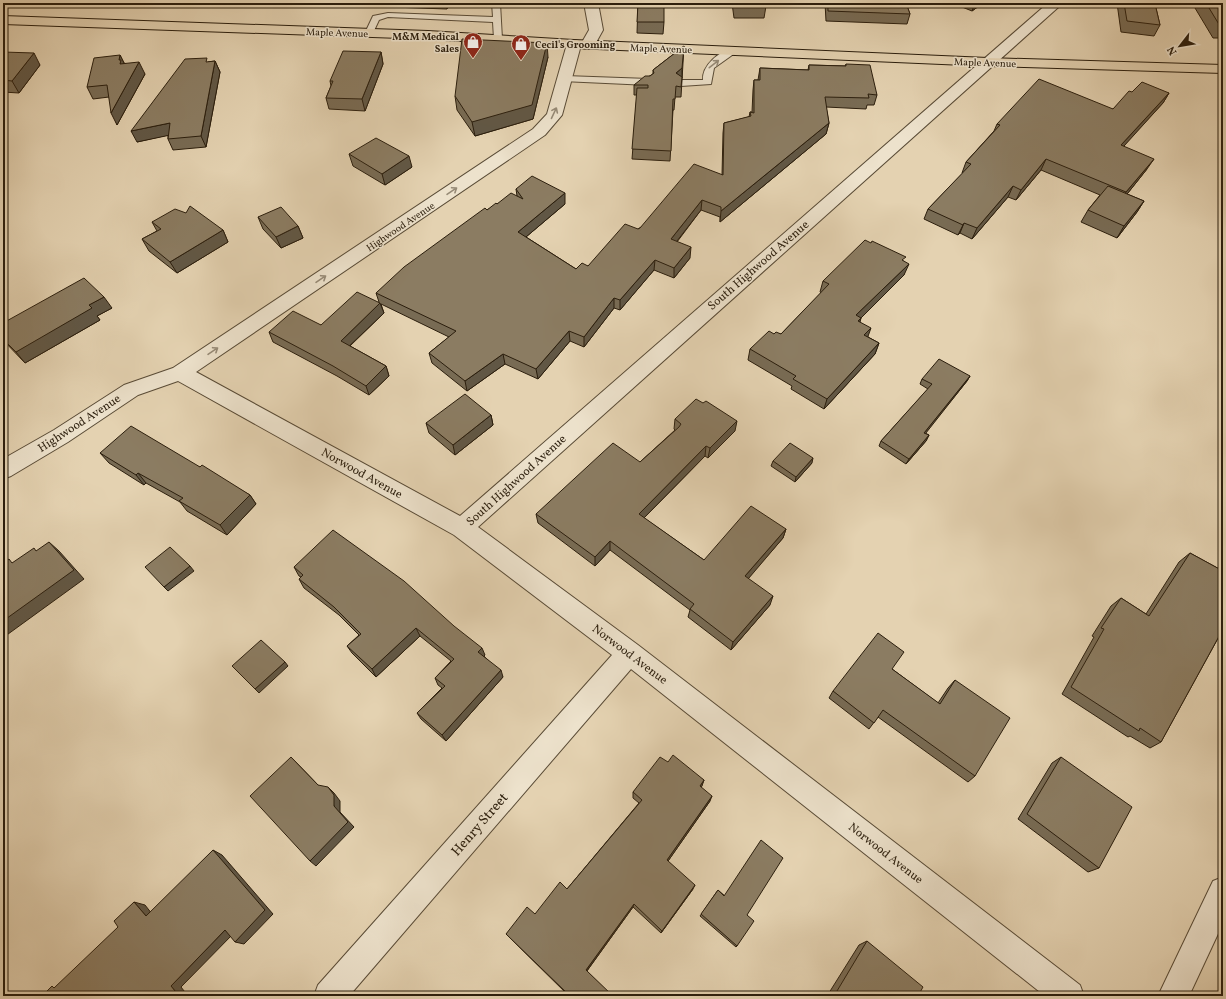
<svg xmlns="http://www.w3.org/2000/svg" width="1226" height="999" font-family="Vollkorn,serif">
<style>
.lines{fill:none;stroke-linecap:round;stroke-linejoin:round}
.lane-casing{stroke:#594b36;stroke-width:2}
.street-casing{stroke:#594b36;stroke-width:2}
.primary-casing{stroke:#2b1e0d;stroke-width:2}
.lane{fill:#ede2cc;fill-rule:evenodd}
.street{fill:#ede2cc;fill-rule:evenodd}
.primary{fill:#e4d2b1;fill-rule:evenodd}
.wall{fill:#786b54;stroke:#2b1e0d}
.shaded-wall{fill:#615745;stroke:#2b1e0d}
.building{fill:#8b7c62;stroke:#2b1e0d}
.oneway{stroke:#968a76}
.labels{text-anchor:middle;stroke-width:3;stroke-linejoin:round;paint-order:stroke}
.far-street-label{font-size:10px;fill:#2b1e0d;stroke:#ede2cc}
.far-poi-label{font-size:10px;font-weight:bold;fill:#2b1e0d;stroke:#ede2cc;text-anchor:end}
.street-label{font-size:12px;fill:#2b1e0d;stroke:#ede2cc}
.near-street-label{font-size:14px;fill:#2b1e0d;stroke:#ede2cc}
</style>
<rect width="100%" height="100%" fill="#e4d2b1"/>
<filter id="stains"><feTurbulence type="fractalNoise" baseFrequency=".005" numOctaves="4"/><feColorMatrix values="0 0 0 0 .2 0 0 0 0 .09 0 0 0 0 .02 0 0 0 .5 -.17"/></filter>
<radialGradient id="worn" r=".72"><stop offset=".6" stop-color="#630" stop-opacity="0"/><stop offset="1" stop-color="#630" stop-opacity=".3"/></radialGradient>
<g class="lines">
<defs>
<g id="lane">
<path d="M492 3H500L502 39 498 42 494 39 493 22 388 17 379 20 372 35 369 36 365 33 373 16 388 13 493 17Z"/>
<path d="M732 48 736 51 735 53 714 68 711 84 681 86 677 83 681 80H703C702 65 719 52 732 48Z"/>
<path d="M565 76 649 79 653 82 649 85 562 81 561 79 562 77Z"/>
</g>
<g id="street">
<path d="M584 3H598L603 30 593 48 588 49 583 48 581 45 562 115 545 135 196 372 460 516 1048 3H1063L478 527 638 645 1080 985 1084 996H1045L631 669 349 996H314L318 985 612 655 454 535 178 381 138 395 68 442 11 476 3 479V459L54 430 124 385 173 368 533 129 547 114 567 44 569 41 574 40 579 41 581 44 589 30Z"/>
<path d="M1223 877V923L1189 996H1158L1213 881Z"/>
</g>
<path id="primary" d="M3 16 428 31 574 40 988 58 1223 65V73L988 66 574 48 428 39 3 24Z"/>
</defs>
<!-- lane casing -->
<use href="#lane" class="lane-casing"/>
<!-- street casing -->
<use href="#street" class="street-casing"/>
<!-- primary casing -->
<use href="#primary" class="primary-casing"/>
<!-- lane -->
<use href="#lane" class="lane"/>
<!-- street -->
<use href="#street" class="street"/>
<!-- primary -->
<use href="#primary" class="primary"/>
</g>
<!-- wall -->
<g class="wall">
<path d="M363 3H449L447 9 364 6Z"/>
<path d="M638 3 664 22 663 34 637 33Z"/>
<path d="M732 3H766V6L764 18H734Z"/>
<path d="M825 3H906L910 14 907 24 826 21Z"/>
<path d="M952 3H983L972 11Z"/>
<path d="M1117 3H1158L1156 8 1160 25 1154 36 1121 32Z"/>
<path d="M1192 3H1223V38H1213Z"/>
<path d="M684 46 681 97H675L674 110H673L670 161 632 159 637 95H634V85L653 74V70Z"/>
<path d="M3 52 40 65 19 93 3 92Z"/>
<path d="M381 52 383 64 365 111 329 109 326 98 331 86 330 81Z"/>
<path d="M120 55 124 63 145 74 117 125 109 97 93 99 87 87Z"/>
<path d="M548 57 533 119 475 136 457 110 455 96Z"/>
<path d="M215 61 220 72 206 147 173 150 168 139V135L137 142 208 62Z"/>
<path d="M846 64 877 95 874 105H867L866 109 826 107 829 123 826 134 720 222V217L701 210 677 242 690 258 674 278 654 270 620 310 614 308 584 347 570 341 538 379 505 364 467 391 432 363 429 353 449 337 381 304 384 313 350 346 386 366 389 376 369 395 337 376 273 342 269 332 321 325 379 302 376 293 487 210 497 204 517 196 516 189 565 204 526 237 576 269 588 266 638 229 722 175 723 133 724 123 749 117 750 112H752L753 90 754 80H758L760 68 808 70 809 65 845 66Z"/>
<path d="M1132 92 1169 93 1163 103 1123 146 1147 169 1127 194 1144 201 1137 212 1117 238 1081 222 1088 210 1100 195 1041 170 1016 200 1008 197 972 239 960 233 958 235 924 219 928 209 963 173H962L966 162 994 131 997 124 1113 109Z"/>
<path d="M349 154 412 167 385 185 353 166Z"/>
<path d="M258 217 298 226 303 238 281 248 263 229Z"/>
<path d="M152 222 223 230 228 242 177 273 149 251 142 239 157 231Z"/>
<path d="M904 261V275L861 318 860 322 868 337 879 343 875 354 824 409 791 389 792 386 748 360 750 349 774 334H781L821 293 820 292 823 281Z"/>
<path d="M112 308 97 316 100 320 25 363 3 340V323Z"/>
<path d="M970 376 967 381 925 433 929 435 926 441 906 464 879 446 881 441 928 389 920 384 922 379Z"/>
<path d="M491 415 493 425 455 455 429 433 426 423Z"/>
<path d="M675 419 735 431 708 458 705 456 644 518 704 560 786 529 783 538 748 578 770 605 731 650 688 617 690 610 610 550 595 566 538 523 536 514 640 462 675 430 674 429Z"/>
<path d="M100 453 200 467 250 495 256 504 227 535 187 511 180 502 146 483 144 485 109 463Z"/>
<path d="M773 461 812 463 795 482 771 466Z"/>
<path d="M1190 553 1223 571V630L1222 631 1161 742 1150 748 1130 736 1128 737 1062 694 1094 637 1092 636 1111 606 1121 598 1146 614 1179 562Z"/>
<path d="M294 567 485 655 484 656 503 677 446 741 421 719 417 713 442 688 438 685 435 678 451 661 420 636 376 677 352 653 347 646 359 635 339 615 304 588 299 579 301 577 299 576Z"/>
<path d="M892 669 938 703 948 688 955 680 975 776 968 782 878 717 869 729 829 698 833 691Z"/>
<path d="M1061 757 1099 868 1088 872 1018 819 1052 763Z"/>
<path d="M668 762 704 780 701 787 710 801 668 861 693 889 661 933 633 907 587 971 612 996H569L506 934 535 914 567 889 639 803 633 798V792Z"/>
<path d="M718 890 747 915 737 946 736 947 700 916Z"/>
<path d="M867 941 918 996H827L859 945Z"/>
</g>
<!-- shaded-wall -->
<g class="shaded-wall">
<path d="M446 3H449L447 9Z"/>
<path d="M975 3H983L972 11Z"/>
<path d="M547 43 548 57 533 119 475 136 472 122Z"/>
<path d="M381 52 383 64 365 111 362 99Z"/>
<path d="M34 53 40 65 19 93 12 81Z"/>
<path d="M120 55 126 67 120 64 119 60Z"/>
<path d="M215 61 220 72 206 147 201 136Z"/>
<path d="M139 62 145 74 117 125 111 113Z"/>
<path d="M682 68V78L676 73Z"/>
<path d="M1169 93 1163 103 1115 156 1121 145Z"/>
<path d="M170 123 175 134 137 142 131 131Z"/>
<path d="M829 123 826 134 720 222 721 211Z"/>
<path d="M409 156 412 167 385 185 382 174Z"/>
<path d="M1046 159 1041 170 1016 200 1021 190Z"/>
<path d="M1154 159 1147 169 1120 203 1126 192Z"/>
<path d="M1013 186 1008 197 972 239 977 228Z"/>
<path d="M565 193V204L520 242 518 232Z"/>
<path d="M702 200 701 210 670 250 671 239Z"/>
<path d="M1144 201 1137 212 1117 238 1124 226Z"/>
<path d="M964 223 960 233 958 235Z"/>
<path d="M298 226 303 238 281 248 276 237Z"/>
<path d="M223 230 228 242 177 273 170 262Z"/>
<path d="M691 247 690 258 674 278V268Z"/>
<path d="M655 260 654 270 620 310V300Z"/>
<path d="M909 264 904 275 861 318 857 329 856 315Z"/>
<path d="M104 297 112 308 97 316 100 320 25 363 16 352 89 305Z"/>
<path d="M614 298V308L584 347V337Z"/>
<path d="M380 303 384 313 344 351 341 341Z"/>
<path d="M871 328 867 339 864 335Z"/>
<path d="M569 331 570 341 538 379 536 369Z"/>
<path d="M879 343 875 354 824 409 827 399Z"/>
<path d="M503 354 505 364 467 391 465 381Z"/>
<path d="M386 366 389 376 369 395 366 386Z"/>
<path d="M970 376 967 381 922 438 924 433Z"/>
<path d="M491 415 493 425 455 455 453 445Z"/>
<path d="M737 421 735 431 708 458 710 448Z"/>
<path d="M929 435 926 441 906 464 909 459Z"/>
<path d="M706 446 705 456 638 524 639 514Z"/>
<path d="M813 458 812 463 795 482 796 477Z"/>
<path d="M138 473 146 483 144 485 136 475Z"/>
<path d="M250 495 256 504 227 535 220 525Z"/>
<path d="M786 529 783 538 743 585 745 576Z"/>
<path d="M610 541V550L595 566V557Z"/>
<path d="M49 542 59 551 84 579 4 637 3 636V621Z"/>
<path d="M190 566 194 571 168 591 164 587Z"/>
<path d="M773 596 770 605 731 650 733 642Z"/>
<path d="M416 628 420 636 376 677 372 669Z"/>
<path d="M482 648 485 655 481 659 478 652Z"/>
<path d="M285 662 288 666 259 693 255 689Z"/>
<path d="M501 670 503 677 446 741 442 735Z"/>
<path d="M291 757 297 764 324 791 318 785Z"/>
<path d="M704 780 702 786 698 791 700 786Z"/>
<path d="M328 787 334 793 340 801V812L354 827 316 866 310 861 334 806Z"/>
<path d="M712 796 710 801 666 864 667 860Z"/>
<path d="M213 850 222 855 273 914 244 944 235 942Z"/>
<path d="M695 885 693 889 661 933 662 931Z"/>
<path d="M134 902 145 905 156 919 146 916Z"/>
<path d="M634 904 633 907 586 972V970Z"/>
<path d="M225 930 234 933 181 987 188 996H179L171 986Z"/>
</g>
<!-- building -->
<g class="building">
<path d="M638 3H664V22H637Z"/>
<rect x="735" y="3" width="31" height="3"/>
<path d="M828 3H906L910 14 828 11Z"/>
<path d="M1124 3H1158L1156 8 1160 25 1127 21Z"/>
<path d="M1206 3H1223V27L1220 26Z"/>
<path d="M462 39 547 43 532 105 472 122 455 96Z"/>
<path d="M684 46 682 68 676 73 682 77 681 87 676 86 675 99H673L671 151 632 149 637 88H648V85H634L645 76H650L654 73 653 70Z"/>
<path d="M343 51 381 52 362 99 326 98 333 81H330Z"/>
<path d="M3 52 34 53 12 81 3 80Z"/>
<path d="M120 55 119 60H121L120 64 139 62 111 113 107 85 87 87 94 58Z"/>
<path d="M207 58 206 62 215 61 201 136 168 139 170 123 131 131 185 59Z"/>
<path d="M846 64 870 65 877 95 868 94 869 98 825 97 829 123 721 211V207L702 200 671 239 691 247 674 268 655 260 620 300 614 298 584 337 569 331 536 369 503 354 465 381 429 353 456 331 376 293 404 267 485 208 487 210 496 203 497 204 511 193 523 199 516 189 532 176 565 193 518 232 576 269 582 263 588 266 625 224 638 229 640 228 694 164 723 175 724 123 751 116 750 112 754 113V80H760V68L809 70V65L846 66Z"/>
<path d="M1039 79 1113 109 1129 91 1132 92 1142 82 1169 93 1121 145 1154 159 1126 192 1046 159 1021 190 1013 186 977 228 964 223 963 225 928 209 971 164 966 162 1000 125 997 124Z"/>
<path d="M376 138 409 156 382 174 349 154Z"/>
<path d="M1108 186 1144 201 1124 226 1088 210Z"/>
<path d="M190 206 223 230 170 262 142 239 161 229 152 222 175 209 186 213Z"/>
<path d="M281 207 298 226 276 237 258 217Z"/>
<path d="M865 240 871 243 872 241 906 257 902 260 909 264 856 315 861 318 858 321 871 328 864 335 879 343 827 399 793 379 796 376 750 349 769 331 774 334 776 332 781 334 829 284 823 281Z"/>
<path d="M84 278 104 297 89 305 92 308 16 352 3 339V323Z"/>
<path d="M357 292 380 303 341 341 386 366 366 386 333 366 269 332 293 311 321 325Z"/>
<path d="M939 359 970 376 924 433 929 435 909 459 881 441 932 384 922 379Z"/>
<path d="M465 394 491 415 453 445 426 423Z"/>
<path d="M696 399 703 403 706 401 737 421 710 448 706 446 639 514 704 560 751 506 786 529 745 576 773 596 733 642 690 609 694 604 610 541 595 557 536 514 613 443 640 462 679 427 681 424 675 419Z"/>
<path d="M131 426 200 467 202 465 250 495 220 525 179 501 183 498 138 473 136 475 100 453Z"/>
<path d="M790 443 813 458 796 477 773 461Z"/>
<path d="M333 530 404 581 454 626 482 648 478 652 501 670 442 735 417 713 445 686 435 678 454 659 416 628 372 669 347 646 361 634 334 607 299 579 303 575 294 567Z"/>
<path d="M49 542 74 570 3 621V563L9 559 12 563 34 548 36 551Z"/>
<path d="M170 547 190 566 164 587 145 567Z"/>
<path d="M1190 553 1223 571V629L1161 742 1140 728 1139 731 1071 687 1104 629 1101 628 1121 598 1149 616Z"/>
<path d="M878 633 904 652 892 669 940 704 955 680 1010 718 975 776 883 710 874 723 833 691Z"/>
<path d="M261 640 285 662 255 689 232 666Z"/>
<path d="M673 755 704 780 700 786 712 796 667 860 695 885 662 931 634 904 586 970 612 995V996H570L506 934 527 907 535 914 560 882 567 889 642 800 633 792 660 757 668 762Z"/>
<path d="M291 757 318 785 328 787 334 795V806L348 822 310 861 250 796Z"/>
<path d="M1061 757 1132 807 1099 868 1027 814Z"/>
<path d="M761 840 783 858 747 915 754 921 737 946 701 914 718 890 724 896Z"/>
<path d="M213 850 265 910 235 942 225 930 171 986 179 996H42L52 986 54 988 118 927 114 921 134 902 146 916Z"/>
<path d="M867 941 923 987 918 996H834Z"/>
</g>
<!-- one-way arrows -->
<defs><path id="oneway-shaft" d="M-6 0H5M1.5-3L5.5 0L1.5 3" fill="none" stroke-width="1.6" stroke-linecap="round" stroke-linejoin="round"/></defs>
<g class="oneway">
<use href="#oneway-shaft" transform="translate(714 64) rotate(-38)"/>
<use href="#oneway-shaft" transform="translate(554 113) rotate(-65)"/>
<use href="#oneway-shaft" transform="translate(452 191) rotate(-34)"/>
<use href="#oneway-shaft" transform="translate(321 279) rotate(-34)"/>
<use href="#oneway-shaft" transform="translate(213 351) rotate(-34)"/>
</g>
<!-- icons -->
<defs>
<symbol id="shop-pin" viewBox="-11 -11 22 30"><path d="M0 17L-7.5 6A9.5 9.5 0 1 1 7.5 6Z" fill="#8f2418" stroke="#ede2cc"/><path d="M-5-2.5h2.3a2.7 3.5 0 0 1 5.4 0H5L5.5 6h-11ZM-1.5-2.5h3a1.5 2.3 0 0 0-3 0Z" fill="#fff"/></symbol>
</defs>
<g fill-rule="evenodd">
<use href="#shop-pin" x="462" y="31" width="22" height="30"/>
<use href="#shop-pin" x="510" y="33" width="22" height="30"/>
</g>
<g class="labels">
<!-- far-street labels -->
<g class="far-street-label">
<text transform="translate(337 32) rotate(2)" y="4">Maple Avenue</text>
<text transform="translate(661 48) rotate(2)" y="4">Maple Avenue</text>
<text transform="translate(985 62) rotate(2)" y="4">Maple Avenue</text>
<text transform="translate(400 226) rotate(-34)" y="4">Highwood Avenue</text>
</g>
<!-- far-poi labels -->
<g class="far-poi-label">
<text x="459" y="40">M&amp;M Medical<tspan x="459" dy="12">Sales</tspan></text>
<text x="535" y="48" text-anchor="start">Cecil's Grooming</text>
</g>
<!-- street labels -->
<g class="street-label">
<text transform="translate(758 265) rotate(-41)" y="4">South Highwood Avenue</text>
<text transform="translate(79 423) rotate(-33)" y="4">Highwood Avenue</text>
<text transform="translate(362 473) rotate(29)" y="4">Norwood Avenue</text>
<text transform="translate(516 480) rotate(-42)" y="4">South Highwood Avenue</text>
<text transform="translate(630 654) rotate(37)" y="4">Norwood Avenue</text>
<text transform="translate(886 853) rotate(38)" y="4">Norwood Avenue</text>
</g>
<!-- near-street labels -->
<g class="near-street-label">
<text transform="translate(479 824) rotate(-49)" y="5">Henry Street</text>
</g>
</g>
<!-- margin -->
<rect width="1226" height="999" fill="none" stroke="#e4d2b1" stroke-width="16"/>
<rect x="4" y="4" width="1218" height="991" fill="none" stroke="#2b1e0d" stroke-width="2"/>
<rect x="8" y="8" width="1210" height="983" fill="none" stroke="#2b1e0d"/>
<!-- north arrow -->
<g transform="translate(1180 46) rotate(239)" stroke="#ede2cc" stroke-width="3" paint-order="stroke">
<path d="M0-3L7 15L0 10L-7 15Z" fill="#2b1e0d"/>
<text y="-6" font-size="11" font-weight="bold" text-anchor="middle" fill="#2b1e0d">N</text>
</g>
<rect width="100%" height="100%" filter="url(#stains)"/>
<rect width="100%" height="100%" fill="url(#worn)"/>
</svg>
